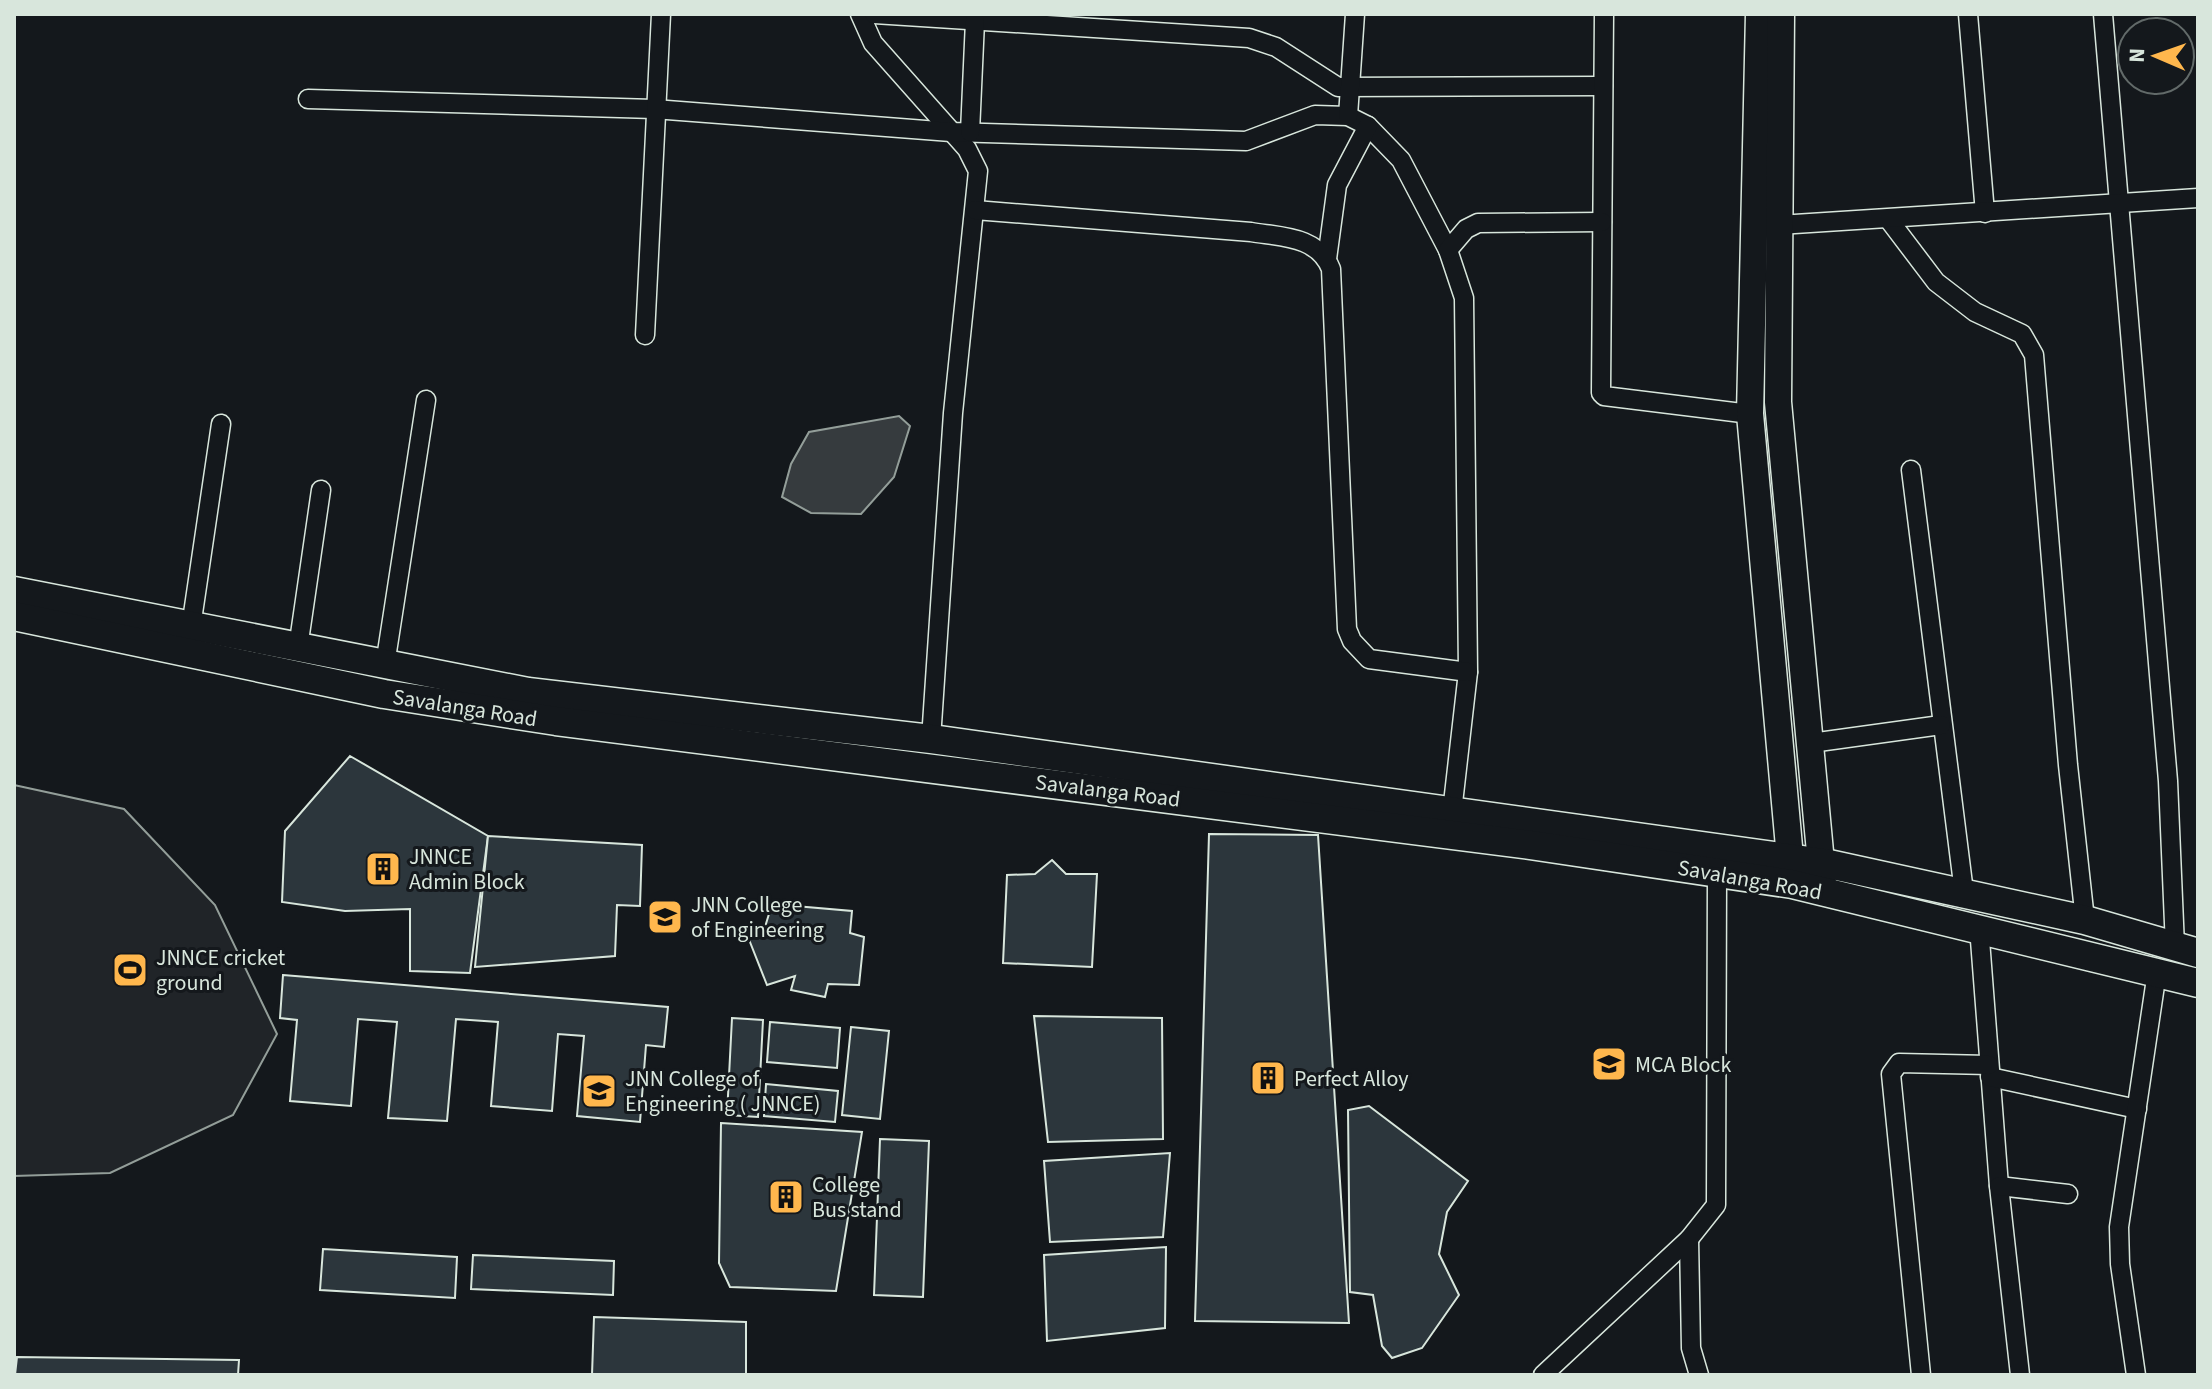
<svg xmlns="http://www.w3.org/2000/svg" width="2212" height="1389" font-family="'Source Sans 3',sans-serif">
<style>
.grass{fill:#202428;stroke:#939e99;stroke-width:2}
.water{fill:#363b3e;stroke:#939e99;stroke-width:2}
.building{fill:#2c363c;stroke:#d8e6dc;stroke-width:2}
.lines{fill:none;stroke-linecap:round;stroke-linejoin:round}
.street-casing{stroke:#d8e6dc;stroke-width:21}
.secondary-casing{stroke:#d8e6dc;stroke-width:29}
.primary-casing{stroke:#d8e6dc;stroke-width:31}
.street{stroke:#14181c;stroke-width:18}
.secondary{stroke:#14181c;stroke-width:26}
.primary{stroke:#14181c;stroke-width:28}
.labels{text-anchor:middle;stroke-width:6;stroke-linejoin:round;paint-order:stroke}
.street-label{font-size:22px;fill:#d8e6dc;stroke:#14181c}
.poi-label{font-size:22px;fill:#d8e6dc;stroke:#14181c;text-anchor:start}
</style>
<rect width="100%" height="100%" fill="#14181c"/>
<!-- grass -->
<path class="grass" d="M14 785 124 809 215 905 277 1034 233 1115 110 1173 14 1176Z"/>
<!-- water -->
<path class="water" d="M899 416 910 426 894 477 861 514 811 513 782 497 791 464 809 432Z"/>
<!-- building -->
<g class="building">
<path d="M350 756 488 836 470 973 410 971V909L345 911 282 902 285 831Z"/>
<path d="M1209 834 1318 835 1349 1323 1195 1321Z"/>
<path d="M488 836 642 845 640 906 617 905 615 956 475 967Z"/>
<path d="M1052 860 1066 874H1097L1092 967 1003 963 1007 875 1035 874Z"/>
<path d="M772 904 852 911 850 933 864 937 859 985 828 984 825 997 791 990 795 976 767 985 748 937 765 927Z"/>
<path d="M283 975 668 1007 664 1047 646 1045 640 1122 577 1116 584 1036 558 1034 552 1111 491 1106 498 1022 456 1019 447 1121 388 1118 397 1022 358 1019 351 1106 290 1101 297 1020 280 1018Z"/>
<path d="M1034 1016 1162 1018 1163 1139 1048 1142Z"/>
<path d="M732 1018 763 1020 758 1117 727 1115Z"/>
<path d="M770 1022 840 1028 837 1068 767 1062Z"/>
<path d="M851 1027 889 1031 880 1119 842 1115Z"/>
<path d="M766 1084 838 1091 835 1122 764 1116Z"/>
<path d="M1369 1106 1468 1181 1447 1212 1439 1254 1459 1295 1422 1348 1392 1358 1382 1346 1373 1295 1350 1292 1348 1110Z"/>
<path d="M721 1123 862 1132 836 1291 730 1287 719 1263Z"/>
<path d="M880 1139 929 1141 923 1297 874 1295Z"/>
<path d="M1170 1153 1163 1237 1050 1242 1044 1161Z"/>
<path d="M1166 1247 1165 1328 1047 1341 1044 1255Z"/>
<path d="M323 1249 457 1257 455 1298 320 1290Z"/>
<path d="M473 1255 614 1261 613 1295 471 1289Z"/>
<path d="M594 1317 746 1322V1375H592Z"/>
<path d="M17 1357 239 1360 238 1375H15Z"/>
</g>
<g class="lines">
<defs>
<g id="street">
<path d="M860 14 873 43 967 149 978 171 953 413 931 739"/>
<path d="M874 14 1249 38 1276 47 1338 87 1603 86"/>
<path d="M1604 14 1601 393 1604 396 1750 414"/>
<path d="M1968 14 1985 213"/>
<path d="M2103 14 2168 781 2175 947"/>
<path d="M308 99 654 109 951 132 1246 141 1315 115 1348 116 1368 126 1401 160 1448 250 1464 298 1468 672 1452 812"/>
<path d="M1348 116 1355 14"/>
<path d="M970 132 975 21"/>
<path d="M975 210 1251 232C1281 237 1318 236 1331 269L1347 629 1352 641 1369 659 1468 672"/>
<path d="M1889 220 1936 282 1975 312 2022 334 2034 355 2068 765 2085 920"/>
<path d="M1779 225 2198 198"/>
<path d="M1448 250 1466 229 1478 223 1602 222"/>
<path d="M1327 259 1337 185 1368 126"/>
<path d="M645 335 661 14"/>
<path d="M1911 470 1964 892"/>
<path d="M191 627 221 424"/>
<path d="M298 648 321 490"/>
<path d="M385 665 426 400"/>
<path d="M1811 743 1941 725"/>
<path d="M1979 927 1999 1186 2020 1375"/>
<path d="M1990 1077 2137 1109"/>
<path d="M1999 1186 2068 1194"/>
<path d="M1689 1239 1691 1348 1699 1375"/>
<path d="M1543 1375 1689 1239 1716 1205 1717 873"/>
<path d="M1921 1375 1891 1074 1899 1063 1989 1065"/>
<path d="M2136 1375 2120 1264 2119 1227 2157 972"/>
</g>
<g id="secondary">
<path d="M1759 14 1750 414 1792 880"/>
<path d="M1781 14 1778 402 1823 884"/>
</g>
<g id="primary">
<path d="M14 591 528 692 931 739 1824 863 2085 920 2198 953"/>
<path d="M14 616 384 694 556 721 1531 845 1792 884 2198 983"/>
</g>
</defs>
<!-- street casing -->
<use href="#street" class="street-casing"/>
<!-- secondary casing -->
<use href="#secondary" class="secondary-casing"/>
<!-- primary casing -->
<use href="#primary" class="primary-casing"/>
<!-- street -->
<use href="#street" class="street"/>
<!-- secondary -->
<use href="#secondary" class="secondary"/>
<!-- primary -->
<use href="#primary" class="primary"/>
</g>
<!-- icons -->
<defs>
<symbol id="building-square" viewBox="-11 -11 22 22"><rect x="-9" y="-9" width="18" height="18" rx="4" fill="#ffb74d" stroke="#14181c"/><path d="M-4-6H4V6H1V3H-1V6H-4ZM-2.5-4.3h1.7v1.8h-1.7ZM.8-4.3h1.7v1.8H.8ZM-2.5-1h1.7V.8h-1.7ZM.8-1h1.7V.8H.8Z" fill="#111"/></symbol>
<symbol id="school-square" viewBox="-11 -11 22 22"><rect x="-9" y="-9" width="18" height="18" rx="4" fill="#ffb74d" stroke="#14181c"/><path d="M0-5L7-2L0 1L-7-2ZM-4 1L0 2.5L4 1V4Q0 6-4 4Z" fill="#111"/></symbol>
<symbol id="stadium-square" viewBox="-11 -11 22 22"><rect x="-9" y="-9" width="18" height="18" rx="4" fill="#ffb74d" stroke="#14181c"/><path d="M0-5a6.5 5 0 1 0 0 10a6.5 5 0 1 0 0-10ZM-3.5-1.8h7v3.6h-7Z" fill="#111"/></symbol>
<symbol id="university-square" viewBox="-11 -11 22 22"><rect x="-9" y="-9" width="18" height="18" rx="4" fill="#ffb74d" stroke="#14181c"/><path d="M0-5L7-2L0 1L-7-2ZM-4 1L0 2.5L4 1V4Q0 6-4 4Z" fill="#111"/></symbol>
</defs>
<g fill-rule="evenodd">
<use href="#building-square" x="363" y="849" width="40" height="40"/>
<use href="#school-square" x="645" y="897" width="40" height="40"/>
<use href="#stadium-square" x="110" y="950" width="40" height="40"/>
<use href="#university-square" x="1589" y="1044" width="40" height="40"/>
<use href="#building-square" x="1248" y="1058" width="40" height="40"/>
<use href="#university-square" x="579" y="1071" width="40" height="40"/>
<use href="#building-square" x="766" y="1177" width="40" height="40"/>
</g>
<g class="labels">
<!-- street labels -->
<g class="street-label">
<text transform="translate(465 707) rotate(9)" y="8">Savalanga Road</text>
<text transform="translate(1108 790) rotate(7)" y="8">Savalanga Road</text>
<text transform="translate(1750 879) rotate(10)" y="8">Savalanga Road</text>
</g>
<!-- poi labels -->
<g class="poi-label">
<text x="409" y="864">JNNCE<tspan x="409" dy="25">Admin Block</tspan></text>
<text x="691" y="912">JNN College<tspan x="691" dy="25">of Engineering</tspan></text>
<text x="156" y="965">JNNCE cricket<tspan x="156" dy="25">ground</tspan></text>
<text x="1635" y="1072">MCA Block</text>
<text x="625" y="1086">JNN College of<tspan x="625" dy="25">Engineering ( JNNCE)</tspan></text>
<text x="1294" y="1086">Perfect Alloy</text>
<text x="812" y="1192">College<tspan x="812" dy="25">Bus stand</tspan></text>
</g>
</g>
<!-- border -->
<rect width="2212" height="1389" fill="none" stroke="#d8e6dc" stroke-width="32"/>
<!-- north arrow -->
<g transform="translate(2156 56) rotate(272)"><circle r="38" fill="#14181c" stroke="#626a69" stroke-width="2"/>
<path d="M0-6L14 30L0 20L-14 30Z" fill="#ffb74d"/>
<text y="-12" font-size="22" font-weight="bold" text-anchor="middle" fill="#d8e6dc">N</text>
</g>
</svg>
